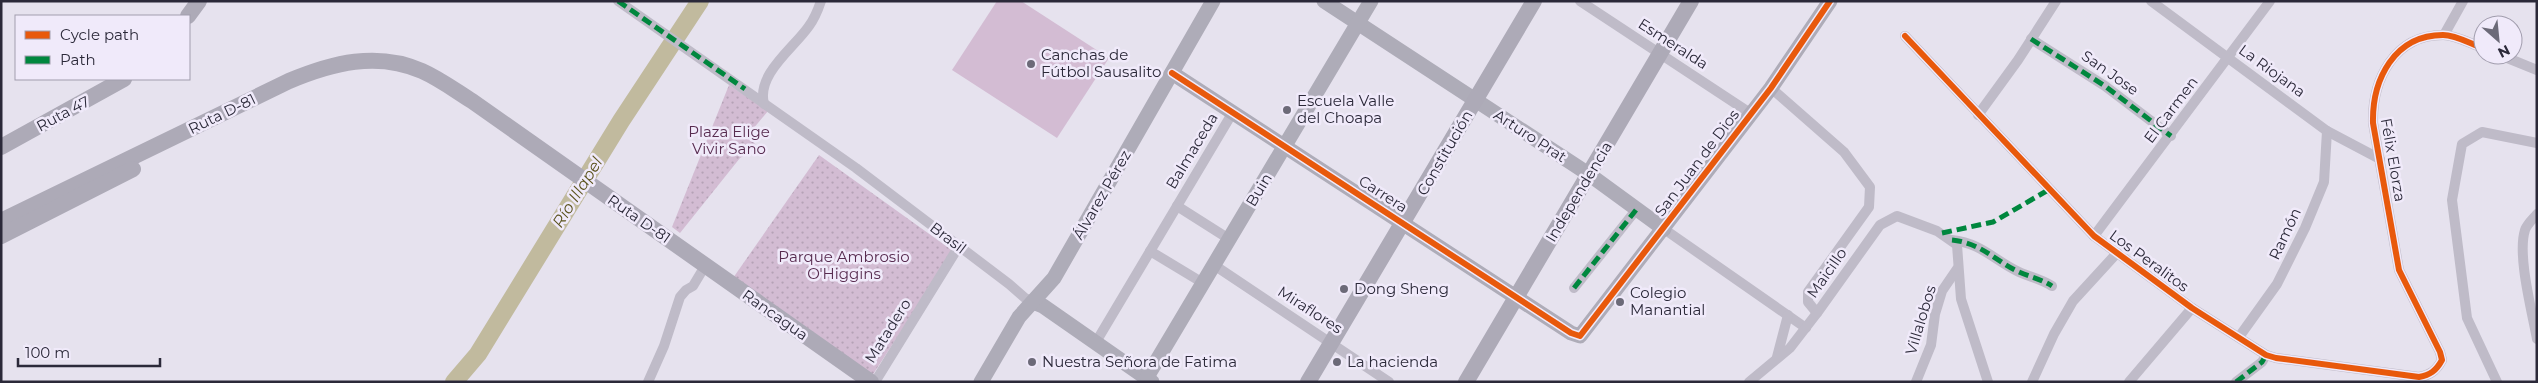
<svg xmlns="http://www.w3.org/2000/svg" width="2538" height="383" font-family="Montserrat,sans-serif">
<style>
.park{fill:url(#park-dots)}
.garden{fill:#d3bcd3}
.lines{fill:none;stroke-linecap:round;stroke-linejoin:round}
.river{stroke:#c1ba9e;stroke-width:18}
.street{stroke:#bfbbc8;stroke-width:10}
.secondary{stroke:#aeacb8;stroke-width:15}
.primary{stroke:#adaab7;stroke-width:16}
.quiet{stroke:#00873e;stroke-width:5;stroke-dasharray:10 5;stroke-linecap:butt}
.cycleway-casing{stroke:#f0eafa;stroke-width:9}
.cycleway{stroke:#e8590c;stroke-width:6}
.poi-dot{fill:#6c6a78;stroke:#f0eafa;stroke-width:2}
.labels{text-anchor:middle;stroke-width:5;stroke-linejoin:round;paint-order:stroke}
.street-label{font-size:15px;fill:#2b2939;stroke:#f0eafa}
.poi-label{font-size:15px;fill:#2b2939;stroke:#f0eafa;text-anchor:start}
.park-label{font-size:15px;fill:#582c50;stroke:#f0eafa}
.water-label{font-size:16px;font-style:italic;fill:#5b531d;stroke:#f0eafa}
</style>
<defs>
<pattern id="park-dots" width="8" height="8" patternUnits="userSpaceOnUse" patternTransform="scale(1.25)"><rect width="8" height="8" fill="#d3bcd3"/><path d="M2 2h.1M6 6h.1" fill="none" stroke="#b5a2b6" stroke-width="1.8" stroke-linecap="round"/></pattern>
</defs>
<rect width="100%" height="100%" fill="#e6e2ee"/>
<!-- park -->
<g class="park">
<path d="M729 85 768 111 748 135 758 148 740 158 680 233 672 227Z"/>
<path d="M819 155 953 251 870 379 733 278Z"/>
</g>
<!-- garden -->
<path class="garden" d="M997 1H1021L1109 58 1057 138 952 70Z"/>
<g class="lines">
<!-- river -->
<path class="river" d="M454 382 478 354 621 121 700 1"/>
<!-- street -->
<g class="street">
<path d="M618 1 856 168 1009 284 1025 298 1033 302"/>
<path d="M1580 1 1750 113"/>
<path d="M2151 1 2327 131 2380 159"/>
<path d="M2444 35 2463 1"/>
<path d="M1905 36 2094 236 2192 308 2266 355 2276 358 2419 377C2430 375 2436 371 2442 360L2440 352 2399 270 2373 123C2372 80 2394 35 2443 35 2456 35 2471 44 2483 48"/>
<path d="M2031 39 2105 86 2171 136"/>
<path d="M2500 55 2537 70"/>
<path d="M1771 88 1844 152 1870 187 1869 207 1808 292V302L1817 313"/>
<path d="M764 104C756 74 794 48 809 26 815 18 818 10 821 1"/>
<path d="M1978 115 2018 60 2056 1"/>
<path d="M1177 206 1229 239"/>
<path d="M2537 214C2533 219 2527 224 2525 230 2517 255 2532 311 2537 339"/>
<path d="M1664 229 1806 328"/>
<path d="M2094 236 2270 1"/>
<path d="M1952 240C1981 243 1994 260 2019 272 2030 277 2041 279 2052 286"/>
<path d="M1150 251 1203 283"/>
<path d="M1214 265 1389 382"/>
<path d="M1574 288 1636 210"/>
<path d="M2239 337 2277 284 2305 228 2324 182 2327 131"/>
<path d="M1096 342 1233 112"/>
<path d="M1777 357 1788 315"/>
<path d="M648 382 664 346 680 297 686 290 693 286 705 266"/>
<path d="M875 382 959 246"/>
<path d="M1749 382 1790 348 1817 313 1880 225 1897 216 1937 231 1957 245 1961 299 1988 382"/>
<path d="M1916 382 1931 345 1935 314 1942 291 1957 269"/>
<path d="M2032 382 2054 334 2073 301 2116 254"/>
<path d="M2129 382 2192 308"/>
<path d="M2236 382 2262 362 2266 355"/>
<path d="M2497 382 2467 318 2452 200 2462 144 2482 132 2537 143"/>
</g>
<!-- secondary -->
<g class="secondary">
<path d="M1324 1 1590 175 1664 229"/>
<path d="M1172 73 1571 333 1580 336 1771 88 1830 1"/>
<path d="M1033 302 1043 306 1152 382"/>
<path d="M1147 377 1371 1"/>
<path d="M981 382 1019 317 1054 278 1213 1"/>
</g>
<!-- primary -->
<g class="primary">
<path d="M188 16 199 1"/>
<path d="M1 147 124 79"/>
<path d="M1 221 289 81C332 63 377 51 422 71 440 79 456 91 472 101L871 382"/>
<path d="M1 236 133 169"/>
<path d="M1308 382 1534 1"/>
<path d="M1466 382 1691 1"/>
</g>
<!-- quiet -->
<g class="quiet">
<path d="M618 1 745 89"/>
<path d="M2031 39 2105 86 2171 136"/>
<path d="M1942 233 1993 222 2050 189"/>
<path d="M1952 240C1981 243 1994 260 2019 272 2030 277 2041 279 2052 286"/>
<path d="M1574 288 1636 210"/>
<path d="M2236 382 2262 362 2266 355"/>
</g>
<defs>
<g id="cycleway">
<path d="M1905 36 2094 236 2192 308 2266 355 2276 358 2419 377C2430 375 2436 371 2442 360L2440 352 2399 270 2373 123C2372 80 2394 35 2443 35 2456 35 2471 44 2483 48"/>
<path d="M1172 73 1571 333 1580 336 1771 88 1830 1"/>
</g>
</defs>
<!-- cycleway casing -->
<use href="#cycleway" class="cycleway-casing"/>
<!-- cycleway -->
<use href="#cycleway" class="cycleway"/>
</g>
<!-- markers -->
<g class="poi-dot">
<circle cx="1031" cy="64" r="5"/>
<circle cx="1287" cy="110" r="5"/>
<circle cx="1344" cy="289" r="5"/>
<circle cx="1620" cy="302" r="5"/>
<circle cx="1032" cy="362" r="5"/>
<circle cx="1337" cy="362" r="5"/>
</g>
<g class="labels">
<!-- street labels -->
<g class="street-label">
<text transform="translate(1673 44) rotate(33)" y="5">Esmeralda</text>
<text transform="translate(2272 71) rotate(36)" y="5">La Riojana</text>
<text transform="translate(2110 73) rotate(35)" y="5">San Jose</text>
<text transform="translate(2171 110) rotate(-53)" y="5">El Carmen</text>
<text transform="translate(63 114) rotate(-28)" y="5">Ruta 47</text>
<text transform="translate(222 114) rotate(-26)" y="5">Ruta D-81</text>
<text transform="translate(1530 136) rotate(33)" y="5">Arturo Prat</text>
<text transform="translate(1192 151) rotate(-59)" y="5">Balmaceda</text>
<text transform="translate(1445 153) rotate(-60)" y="5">Constitución</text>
<text transform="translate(2393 160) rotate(80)" y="5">Félix Elorza</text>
<text transform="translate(1697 163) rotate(-53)" y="5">San Juan de Dios</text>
<text transform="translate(1259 190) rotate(-59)" y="5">Buin</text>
<text transform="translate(1579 192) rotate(-59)" y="5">Independencia</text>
<text transform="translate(1383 194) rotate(33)" y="5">Carrera</text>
<text transform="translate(1102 195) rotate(-60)" y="5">Álvarez Pérez</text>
<text transform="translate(639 219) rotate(35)" y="5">Ruta D-81</text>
<text transform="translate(2285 234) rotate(-65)" y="5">Ramón</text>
<text transform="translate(948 238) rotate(37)" y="5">Brasil</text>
<text transform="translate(2149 261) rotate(36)" y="5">Los Peralitos</text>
<text transform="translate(1827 273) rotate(-55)" y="5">Maicillo</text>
<text transform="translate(1310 310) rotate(33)" y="5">Miraflores</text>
<text transform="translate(775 315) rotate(35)" y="5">Rancagua</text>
<text transform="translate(1921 320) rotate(-73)" y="5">Villalobos</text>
<text transform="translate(888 331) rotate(-58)" y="5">Matadero</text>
</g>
<!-- poi labels -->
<g class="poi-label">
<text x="1041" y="60">Canchas de<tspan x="1041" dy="17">Fútbol Sausalito</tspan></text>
<text x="1297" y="106">Escuela Valle<tspan x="1297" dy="17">del Choapa</tspan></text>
<text x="1354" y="294">Dong Sheng</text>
<text x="1630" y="298">Colegio<tspan x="1630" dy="17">Manantial</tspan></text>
<text x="1042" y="367">Nuestra Señora de Fatima</text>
<text x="1347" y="367">La hacienda</text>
</g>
<!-- park labels -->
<g class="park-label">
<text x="729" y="137">Plaza Elige<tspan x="729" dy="17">Vivir Sano</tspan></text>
<text x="844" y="262">Parque Ambrosio<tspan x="844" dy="17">O'Higgins</tspan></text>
</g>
<!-- water labels -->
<g class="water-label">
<text transform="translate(577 192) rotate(-58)" y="6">Río Illapel</text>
</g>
</g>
<!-- border -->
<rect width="2538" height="383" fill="none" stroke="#2b2939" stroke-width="5"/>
<!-- legend -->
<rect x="15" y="15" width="175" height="65" fill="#f0eafa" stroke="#a19dad"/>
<rect x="25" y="31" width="25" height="8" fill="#e8590c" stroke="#a19dad"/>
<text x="60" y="40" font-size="15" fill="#2b2939">Cycle path</text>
<rect x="25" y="56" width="25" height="8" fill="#00873e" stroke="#a19dad"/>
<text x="60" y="65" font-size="15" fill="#2b2939">Path</text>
<!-- north arrow -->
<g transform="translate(2498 40) rotate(153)"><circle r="24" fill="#f0eafa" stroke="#a19dad"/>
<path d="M0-4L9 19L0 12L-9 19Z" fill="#6c6a78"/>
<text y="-8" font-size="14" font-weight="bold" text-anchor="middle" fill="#2b2939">N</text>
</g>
<!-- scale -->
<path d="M18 358v8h142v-8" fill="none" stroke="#2b2939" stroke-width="2.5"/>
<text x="25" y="358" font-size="15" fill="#2b2939" stroke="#f0eafa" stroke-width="4" paint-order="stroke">100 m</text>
</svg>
